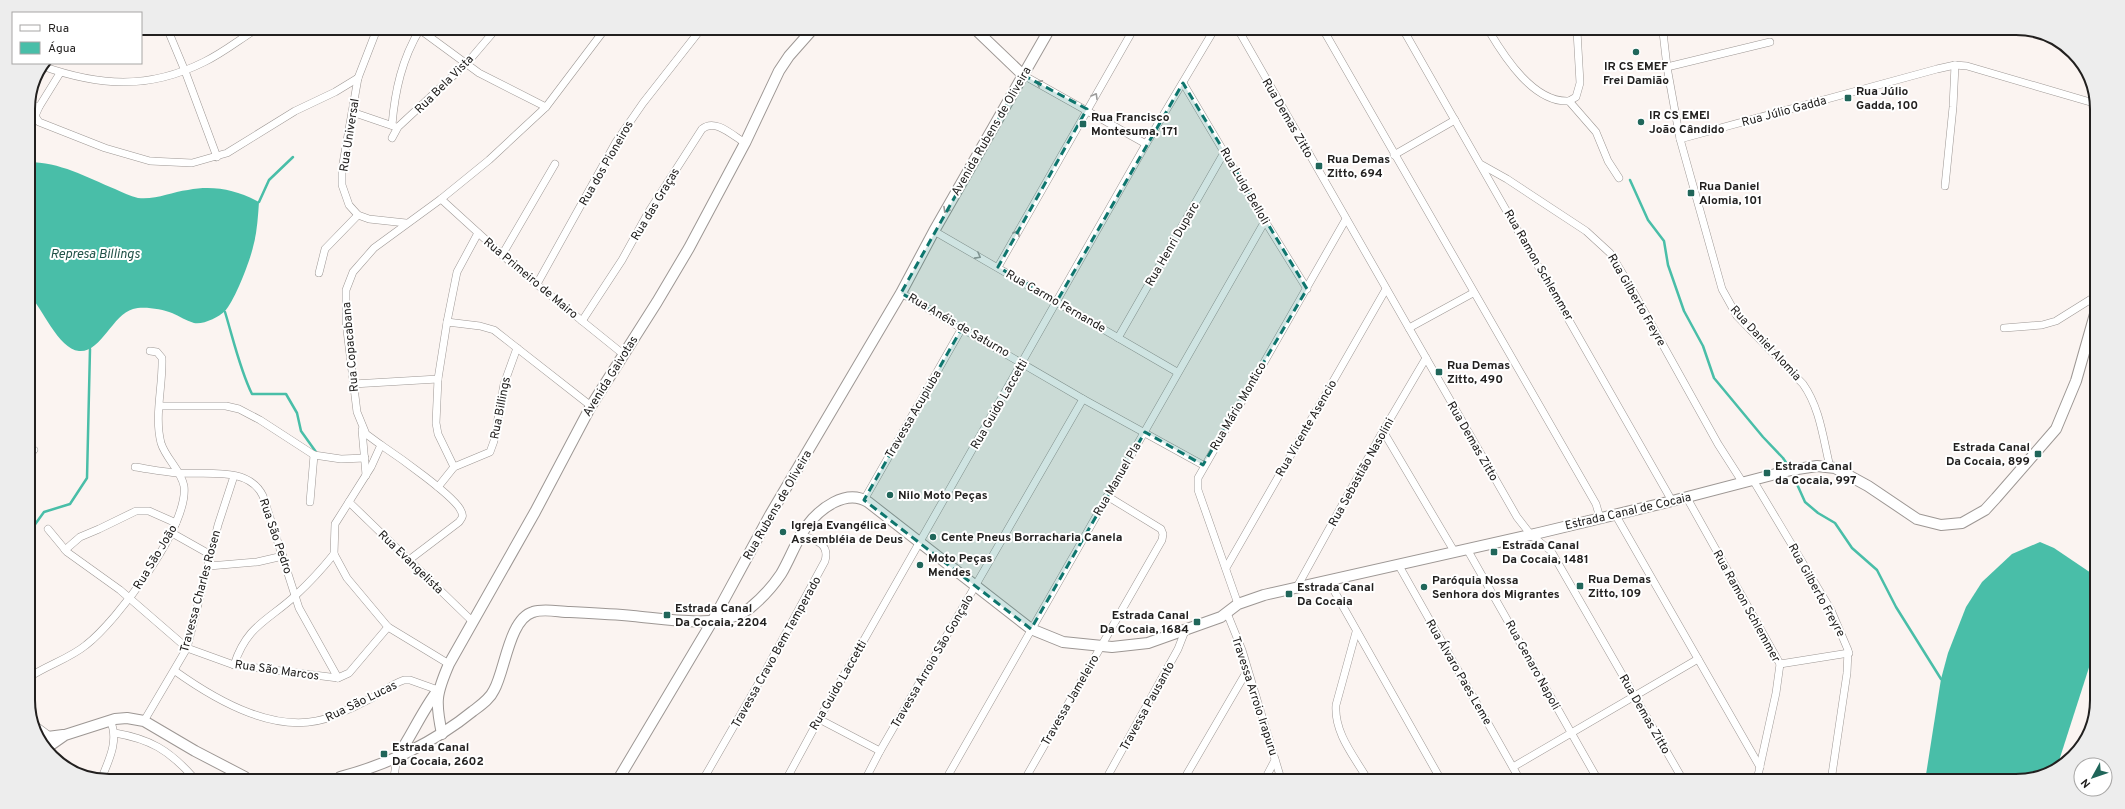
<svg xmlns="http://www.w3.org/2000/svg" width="2125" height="809" font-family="Overpass,sans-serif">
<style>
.water{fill:#49bea8}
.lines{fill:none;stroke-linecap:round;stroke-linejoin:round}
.stream{stroke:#49bea8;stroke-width:2.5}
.street-casing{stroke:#9d9794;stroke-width:8}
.secondary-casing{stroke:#9d9794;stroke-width:12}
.street{stroke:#fff;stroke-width:7}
.secondary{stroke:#fff;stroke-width:10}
.oneway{stroke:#9c9b9a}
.marked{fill:#0f766e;fill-opacity:0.2;stroke:#0f766e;stroke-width:3;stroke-dasharray:8 5;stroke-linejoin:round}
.poi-dot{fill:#20665a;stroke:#fff;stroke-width:1.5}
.labels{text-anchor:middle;stroke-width:4;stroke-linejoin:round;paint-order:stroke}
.poi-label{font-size:12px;font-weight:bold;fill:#22201f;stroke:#fff;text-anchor:start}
.street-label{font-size:12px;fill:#22201f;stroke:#fff}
.water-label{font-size:13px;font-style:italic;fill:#215248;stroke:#fff}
.rim{fill:none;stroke:#22201f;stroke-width:2}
</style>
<rect width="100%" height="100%" fill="#fbf4f1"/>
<!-- water -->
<g class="water">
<path d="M28 162C60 162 86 177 115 189 122 192 130 196 138 198 156 200 171 192 188 190 214 185 236 190 259 202 258 217 257 233 253 247 250 261 234 302 225 311 219 317 203 325 194 323 187 321 179 316 172 313 162 309 143 306 133 309 112 315 101 353 79 351 58 349 42 307 28 293Z"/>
<path d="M2040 542 2054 548 2094 575 2093 655 2057 767 2016 781H1925L1941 679 1948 653 1966 607 1982 582 2012 554Z"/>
</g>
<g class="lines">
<!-- stream -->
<g class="stream">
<path d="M1630 180 1648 220 1664 241 1668 265 1684 311 1703 346 1714 378 1763 437 1783 458 1789 467"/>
<path d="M259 202 269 180 293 157"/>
<path d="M225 312C233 338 240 370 252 394H286L297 413 301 431 316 452"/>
<path d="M1792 473 1805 502 1818 513 1835 523 1852 548 1877 570 1896 607 1941 679"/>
<path d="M28 534 44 512 70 504 87 478 90 349"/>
</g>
<defs>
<g id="street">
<path d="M167 28 185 71 217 157"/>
<path d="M377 29 358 78 342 169V185L349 205 358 215 369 219 406 223"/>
<path d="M419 29 479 73 546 107"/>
<path d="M1239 31 1517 517 1531 535 1551 551 1683 780"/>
<path d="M1324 31 1596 504 1600 518"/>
<path d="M1404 31 1672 501"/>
<path d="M1489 31C1505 58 1534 103 1569 101L1596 132 1608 161 1619 178"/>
<path d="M1663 32 1667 67 1680 139 1722 289 1737 316 1803 384C1820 408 1823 438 1830 467"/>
<path d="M42 66C99 86 148 90 204 62 223 53 240 39 258 28"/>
<path d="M1667 67 1770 42"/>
<path d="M1023 75 1146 144"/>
<path d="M1183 83 1265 221 1307 289"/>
<path d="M1569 101 1576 97 1580 83 1577 31"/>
<path d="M28 104 39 107 60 73"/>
<path d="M39 107 35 116 39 122 105 148 150 161 192 163 227 153 295 111 335 92 358 78"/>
<path d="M352 112 396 127"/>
<path d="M392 125C395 90 402 59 420 29"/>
<path d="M392 138 398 127 467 63 496 29"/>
<path d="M1680 139 1937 69 1955 65 1967 66 2097 104"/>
<path d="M1394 155 1455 120"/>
<path d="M1482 165 1507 179 1586 231 1610 253 1629 284 1718 444 1743 483"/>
<path d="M1945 186 1953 107 1955 65"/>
<path d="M441 199 519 270 623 354"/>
<path d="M934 231 1177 372"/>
<path d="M502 255 555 164"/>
<path d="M998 267 1133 30"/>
<path d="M319 273 325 249 358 215"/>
<path d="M537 284 616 142 643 103 701 29"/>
<path d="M901 293 1083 399 1203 465"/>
<path d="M582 321 622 260 648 213 702 129C715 118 732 135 745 143"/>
<path d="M447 322 480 326 494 330 591 406"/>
<path d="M1409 328 1473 293"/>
<path d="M2004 328 2042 325 2056 321 2096 296"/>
<path d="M1118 338 1225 151"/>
<path d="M353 384 438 379"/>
<path d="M160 406H226L239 409 260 420 314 455 341 459 365 458"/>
<path d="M362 430 366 475"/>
<path d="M1383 431 1454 551"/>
<path d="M381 445C396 455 456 497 461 511 464 516 462 518 459 522L409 560"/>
<path d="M28 447 34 450"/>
<path d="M135 467C149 469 163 472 178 473 205 475 249 466 263 496L299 608 338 678"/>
<path d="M454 467 438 434 436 423 438 379 447 322 457 272 478 233"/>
<path d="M1753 480 1831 610 1848 650 1847 673 1831 781"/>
<path d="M438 487 454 467 490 452 494 441 504 384 517 348"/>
<path d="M1687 498 1780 664 1776 693 1757 780"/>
<path d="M864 500 962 328"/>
<path d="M310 502 314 455"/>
<path d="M349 502 472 621"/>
<path d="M1615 514 1760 767"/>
<path d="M48 529 67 552 120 590 187 648 234 665 338 678 349 673 388 627"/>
<path d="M172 533 211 555"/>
<path d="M1467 549 1598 780"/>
<path d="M65 550 80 537 99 529 136 511H149L176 523"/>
<path d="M1398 564 1520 780"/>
<path d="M209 566 257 562 283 556"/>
<path d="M1226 568 1386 289"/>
<path d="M1328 580 1441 780"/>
<path d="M1297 587 1383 431 1426 358"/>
<path d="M1238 604 1198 490V478L1346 219"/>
<path d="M1227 613 1242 650 1281 779"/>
<path d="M1356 632 1336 705C1334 733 1354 756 1368 780"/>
<path d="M449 664 388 627 347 578 334 554 335 524 371 467 381 445 366 434 357 412 346 322V290L353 272 374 248 441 199 489 160 546 107 605 29"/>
<path d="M1780 664 1849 653"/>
<path d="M234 665C247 625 268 621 296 595 310 582 322 569 334 554"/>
<path d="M175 671C217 701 280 738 333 716 346 711 359 705 372 698 382 692 392 684 404 680H410L438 690"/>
<path d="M28 678C47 665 69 659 86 645 117 621 189 526 184 486 181 470 166 459 161 443 154 416 163 386 162 358L157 352 150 351"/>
<path d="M819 719 880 751"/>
<path d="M144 721 187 648 218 525 234 476"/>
<path d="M35 725 51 737"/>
<path d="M115 733C150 739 169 750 193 777"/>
<path d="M1513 767 1698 659"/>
<path d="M102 777C110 758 119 739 110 720"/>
<path d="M394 777 397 757"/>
<path d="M704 778 761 679 825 561C830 543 815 540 801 535"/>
<path d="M787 778 819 719 1146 144 1214 30"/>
<path d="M866 778 880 751 1083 399"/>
<path d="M946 779 1265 221"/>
<path d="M1025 779 1162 540 1163 534 1161 529 1107 496"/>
<path d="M1106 779 1178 649 1185 631"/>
<path d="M1184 779 1247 671"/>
<path d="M1265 779 1275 760"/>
</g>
<g id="secondary">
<path d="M976 30 1023 75"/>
<path d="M442 734C435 701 436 694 449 664L535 512 591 406 657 302 689 248 745 143 779 71 789 56 812 30"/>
<path d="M40 738 63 735"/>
<path d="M45 749 65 735 115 719 127 718 144 721 195 751 245 777"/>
<path d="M397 757C412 735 422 711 438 690"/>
<path d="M340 777C387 765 435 742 473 711 481 705 490 699 494 690 505 671 509 619 533 612 544 608 559 612 570 612 590 613 612 614 633 616 666 619 721 630 750 608 761 599 773 586 781 574 790 559 796 541 806 527 819 509 846 488 868 502L1031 629 1063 642 1112 647 1148 643 1221 617 1238 604 1264 595 1539 533 1672 501 1791 470 1817 466 1835 468 1868 486 1917 519 1941 525 1962 523 1985 510 1996 498 2056 429 2076 381 2095 314"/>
<path d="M619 778 713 620 770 515 901 293 934 231 1049 30"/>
</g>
</defs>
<!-- street casing -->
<use href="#street" class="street-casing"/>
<!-- secondary casing -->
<use href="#secondary" class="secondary-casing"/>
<!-- street -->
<use href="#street" class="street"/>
<!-- secondary -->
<use href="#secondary" class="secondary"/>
</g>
<!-- one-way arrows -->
<defs><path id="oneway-chevron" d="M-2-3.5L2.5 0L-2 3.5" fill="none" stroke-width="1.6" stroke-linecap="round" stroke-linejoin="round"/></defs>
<g class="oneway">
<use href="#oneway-chevron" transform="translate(1039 83) rotate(-152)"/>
<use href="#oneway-chevron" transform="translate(1095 96) rotate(-60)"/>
<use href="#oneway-chevron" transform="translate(946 210) rotate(120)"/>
<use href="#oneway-chevron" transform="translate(1017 233) rotate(-61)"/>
<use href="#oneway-chevron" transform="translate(978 256) rotate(29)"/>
</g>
<!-- marked area -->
<path class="marked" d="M1023 75 1087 109 998 267 1057 301 1183 83 1307 289 1203 465 1145 432 1031 629 864 500 962 328 901 293Z"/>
<!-- markers -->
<g class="poi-dot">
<circle cx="1636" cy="52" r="4"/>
<rect x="1844" y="94" width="8" height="8" rx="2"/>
<circle cx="1641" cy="122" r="4"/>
<rect x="1079" y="120" width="8" height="8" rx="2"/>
<rect x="1315" y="162" width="8" height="8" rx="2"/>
<rect x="1687" y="189" width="8" height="8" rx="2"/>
<rect x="1435" y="368" width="8" height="8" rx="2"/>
<rect x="2034" y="450" width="8" height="8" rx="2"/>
<rect x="1763" y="469" width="8" height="8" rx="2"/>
<circle cx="890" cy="495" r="4"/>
<circle cx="783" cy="532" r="4"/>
<circle cx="933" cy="537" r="4"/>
<rect x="1490" y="548" width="8" height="8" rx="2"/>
<circle cx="920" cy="565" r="4"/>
<rect x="1576" y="582" width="8" height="8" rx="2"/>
<circle cx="1424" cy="587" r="4"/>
<rect x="1285" y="590" width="8" height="8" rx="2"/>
<rect x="663" y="611" width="8" height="8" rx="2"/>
<rect x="1193" y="618" width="8" height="8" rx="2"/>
<rect x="380" y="750" width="8" height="8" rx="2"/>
</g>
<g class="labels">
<!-- poi labels -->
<g class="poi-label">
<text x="1636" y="70" text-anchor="middle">IR CS EMEF<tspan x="1636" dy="14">Frei Damião</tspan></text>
<text x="1856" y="95">Rua Júlio<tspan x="1856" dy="14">Gadda, 100</tspan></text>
<text x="1649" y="119">IR CS EMEI<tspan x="1649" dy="14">João Cândido</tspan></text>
<text x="1091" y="121">Rua Francisco<tspan x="1091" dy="14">Montesuma, 171</tspan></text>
<text x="1327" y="163">Rua Demas<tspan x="1327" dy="14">Zitto, 694</tspan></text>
<text x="1699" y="190">Rua Daniel<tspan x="1699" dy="14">Alomia, 101</tspan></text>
<text x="1447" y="369">Rua Demas<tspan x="1447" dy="14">Zitto, 490</tspan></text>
<text x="2030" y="451" text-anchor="end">Estrada Canal<tspan x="2030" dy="14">Da Cocaia, 899</tspan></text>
<text x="1775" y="470">Estrada Canal<tspan x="1775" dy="14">da Cocaia, 997</tspan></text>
<text x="898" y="499">Nilo Moto Peças</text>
<text x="791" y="529">Igreja Evangélica<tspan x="791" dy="14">Assembléia de Deus</tspan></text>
<text x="941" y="541">Cente Pneus Borracharia Canela</text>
<text x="1502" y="549">Estrada Canal<tspan x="1502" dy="14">Da Cocaia, 1481</tspan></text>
<text x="928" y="562">Moto Peças<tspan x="928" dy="14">Mendes</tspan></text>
<text x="1588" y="583">Rua Demas<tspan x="1588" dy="14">Zitto, 109</tspan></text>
<text x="1432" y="584">Paróquia Nossa<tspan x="1432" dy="14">Senhora dos Migrantes</tspan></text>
<text x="1297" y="591">Estrada Canal<tspan x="1297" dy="14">Da Cocaia</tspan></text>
<text x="675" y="612">Estrada Canal<tspan x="675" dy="14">Da Cocaia, 2204</tspan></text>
<text x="1189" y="619" text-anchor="end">Estrada Canal<tspan x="1189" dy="14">Da Cocaia, 1684</tspan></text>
<text x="392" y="751">Estrada Canal<tspan x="392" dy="14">Da Cocaia, 2602</tspan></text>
</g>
<!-- street labels -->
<g class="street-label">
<text transform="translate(444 84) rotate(-45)" y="4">Rua Bela Vista</text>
<text transform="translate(1784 111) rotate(-15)" y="4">Rua Júlio Gadda</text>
<text transform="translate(1288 118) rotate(60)" y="4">Rua Demas Zitto</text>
<text transform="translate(991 131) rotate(-60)" y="4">Avenida Rubens de Oliveira</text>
<text transform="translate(349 135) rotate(-81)" y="4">Rua Universal</text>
<text transform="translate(606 163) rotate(-60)" y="4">Rua dos Pioneiros</text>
<text transform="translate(1245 186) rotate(60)" y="4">Rua Luigi Belloli</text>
<text transform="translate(655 204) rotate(-59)" y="4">Rua das Graças</text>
<text transform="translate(1172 244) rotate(-60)" y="4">Rua Henri Duparc</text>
<text transform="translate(1539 265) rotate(60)" y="4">Rua Ramon Schlemmer</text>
<text transform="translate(531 278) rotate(40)" y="4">Rua Primeiro de Mairo</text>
<text transform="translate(1637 300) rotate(60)" y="4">Rua Gilberto Freyre</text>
<text transform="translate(1056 301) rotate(30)" y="4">Rua Carmo Fernande</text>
<text transform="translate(959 325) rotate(30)" y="4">Rua Anéis de Saturno</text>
<text transform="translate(1766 343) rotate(47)" y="4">Rua Daniel Alomia</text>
<text transform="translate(350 347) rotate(-95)" y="4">Rua Copacabana</text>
<text transform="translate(610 376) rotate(-58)" y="4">Avenida Gaivotas</text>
<text transform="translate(999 404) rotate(-60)" y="4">Rua Guido Laccetti</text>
<text transform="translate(1238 406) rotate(-60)" y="4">Rua Mário Montico</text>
<text transform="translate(500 408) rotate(-79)" y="4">Rua Billings</text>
<text transform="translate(913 414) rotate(-60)" y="4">Travessa Acupiuba</text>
<text transform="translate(1306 428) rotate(-60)" y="4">Rua Vicente Asencio</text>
<text transform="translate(1473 441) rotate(60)" y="4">Rua Demas Zitto</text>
<text transform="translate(1361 472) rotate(-61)" y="4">Rua Sebastião Nasolini</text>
<text transform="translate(1117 479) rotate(-60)" y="4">Rua Manuel Pla</text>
<text transform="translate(777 505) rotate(-60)" y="4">Rua Rubens de Oliveira</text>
<text transform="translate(1628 511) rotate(-13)" y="4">Estrada Canal de Cocaia</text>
<text transform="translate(276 536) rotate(71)" y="4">Rua São Pedro</text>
<text transform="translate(155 557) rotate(-59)" y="4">Rua São João</text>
<text transform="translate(411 562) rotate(44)" y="4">Rua Evangelista</text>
<text transform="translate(1817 590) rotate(61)" y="4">Rua Gilberto Freyre</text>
<text transform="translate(200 591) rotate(-75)" y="4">Travessa Charles Rosen</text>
<text transform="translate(1747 606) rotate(61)" y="4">Rua Ramon Schlemmer</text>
<text transform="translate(776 652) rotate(-61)" y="4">Travessa Cravo Bem Temperado</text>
<text transform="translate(932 661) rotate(-60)" y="4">Travessa Arroio São Gonçalo</text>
<text transform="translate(1533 665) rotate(61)" y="4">Rua Genaro Napoli</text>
<text transform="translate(277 670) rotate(8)" y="4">Rua São Marcos</text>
<text transform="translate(1459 672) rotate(60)" y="4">Rua Álvaro Paes Leme</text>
<text transform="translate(838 685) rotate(-60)" y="4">Rua Guido Laccetti</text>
<text transform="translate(1255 696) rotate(72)" y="4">Travessa Arroio Irapuru</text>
<text transform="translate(1070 700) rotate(-60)" y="4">Travessa Jameleiro</text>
<text transform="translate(361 701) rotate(-26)" y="4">Rua São Lucas</text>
<text transform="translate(1147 706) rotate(-61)" y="4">Travessa Pausanto</text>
<text transform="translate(1645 714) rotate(60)" y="4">Rua Demas Zitto</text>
</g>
<!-- water labels -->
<g class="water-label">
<text x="95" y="258">Represa Billings</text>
</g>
</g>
<!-- crop -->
<path d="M0 0H2125V809H0ZM109 35H2016A74 74 0 0 1 2090 109V700A74 74 0 0 1 2016 774H109A74 74 0 0 1 35 700V109A74 74 0 0 1 109 35Z" fill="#ededed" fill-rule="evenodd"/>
<path class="rim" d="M109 35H2016A74 74 0 0 1 2090 109V700A74 74 0 0 1 2016 774H109A74 74 0 0 1 35 700V109A74 74 0 0 1 109 35Z"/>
<!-- legend -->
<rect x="12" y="12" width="130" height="52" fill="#ffffff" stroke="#a7a6a5"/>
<rect x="20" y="25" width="20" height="6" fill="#ffffff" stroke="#a7a6a5"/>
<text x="48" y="32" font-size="12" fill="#22201f">Rua</text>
<rect x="20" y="42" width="20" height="12" fill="#49bea8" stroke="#a7a6a5"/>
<text x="48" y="52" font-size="12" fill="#22201f">Água</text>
<!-- north arrow -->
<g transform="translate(2093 777) rotate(230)"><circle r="19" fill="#ffffff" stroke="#a7a6a5"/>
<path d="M0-3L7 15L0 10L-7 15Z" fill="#20665a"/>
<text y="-6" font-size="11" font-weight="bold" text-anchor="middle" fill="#22201f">N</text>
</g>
</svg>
